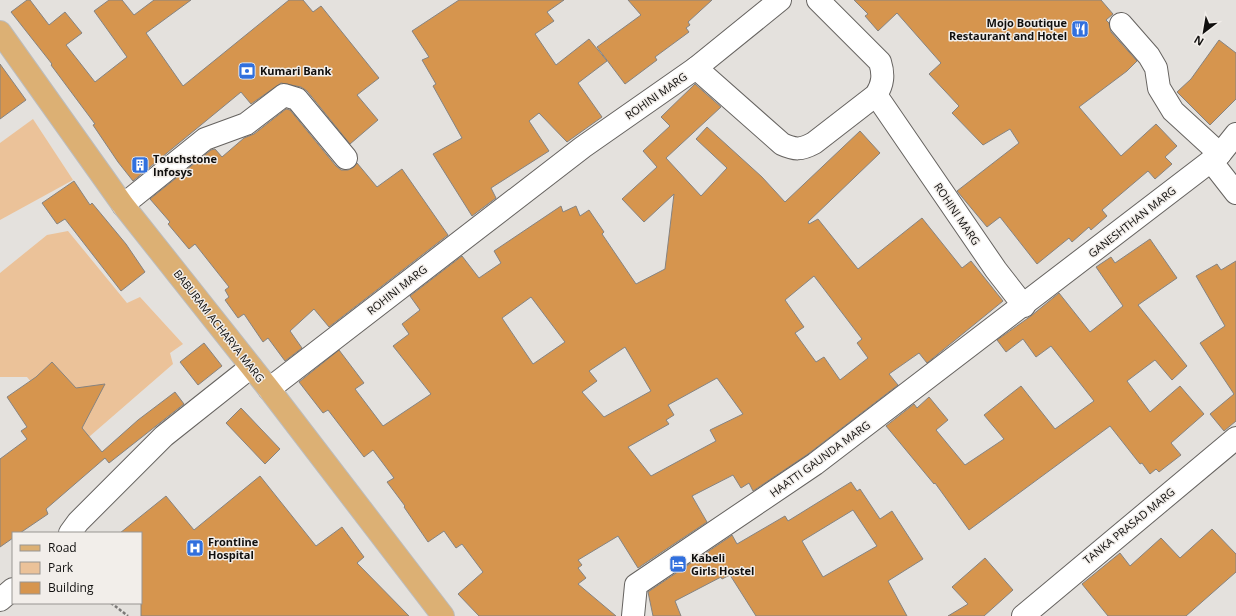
<svg xmlns="http://www.w3.org/2000/svg" width="1236" height="616" font-family="'Open Sans',sans-serif">
<style>
.green{fill:#ebc299}
.building{fill:#d6954e;stroke:#868380;fill-rule:evenodd}
.lines{fill:none;stroke-linecap:round;stroke-linejoin:round}
.minor-casing{stroke:#666360;stroke-width:24}
.major-casing{stroke:#bcbcbc;stroke-width:24}
.path{stroke:#7a7876;stroke-width:2.5;stroke-dasharray:3 2;stroke-linecap:butt}
.minor{stroke:#fff;stroke-width:22}
.major{stroke:#dcb074;stroke-width:22}
.labels{text-anchor:middle;stroke-width:3;stroke-linejoin:round;paint-order:stroke}
.poi-label{font-size:11px;font-weight:bold;fill:#100f0e;stroke:#f2eeea;text-anchor:start}
.street-label{font-size:11px;fill:#100f0e;stroke:#f2eeea}
</style>
<rect width="100%" height="100%" fill="#e4e1dd"/>
<!-- green -->
<g class="green">
<path d="M33 119 73 180 0 220V143Z"/>
<path d="M68 231 127 303 140 297 183 344 170 353 173 364 82 443 27 377H0V273L47 235Z"/>
</g>
<!-- building -->
<g class="building">
<path d="M27 0H30L49 25 65 12 82 33 66 45 95 82 127 57 94 11 109 0H122L134 15 154 0H191L146 33 183 86 289 0H303L313 12 321 6 379 78 357 95 378 120 350 144 307 91 301 87 281 83 251 104 241 92 133 181 118 162 93 125 95 124 51 65 52 64 11 12Z"/>
<path d="M459 0H564L547 12 554 21 535 34 556 65 589 39 607 61 578 83 602 117 567 142 539 113 529 121 549 151 491 188 496 198 472 216 433 154 462 138 433 86 436 84 422 60 429 57 412 31Z"/>
<path d="M628 0H712L688 22 690 25 686 28 689 32 655 57 657 60 625 84 597 47 641 15Z"/>
<path d="M854 0H1101L1113 14 1106 20 1109 23 1111 32 1137 61 1127 71 1079 107 1121 156 1156 124 1177 146 1165 157 1172 164 1155 179 1148 171 1102 210 1107 216 1091 230 1089 227 1072 242 1069 238 1037 264 1000 217 987 227 957 191 1019 143 1010 129 983 145 952 113 959 106 929 74 941 63 897 13 878 31 865 16 868 14Z"/>
<path d="M1219 40 1236 53V99L1210 125 1177 92 1191 79Z"/>
<path d="M0 64 26 100 0 119Z"/>
<path d="M695 84 721 107 666 158 701 196 727 168 696 139 707 127 762 177 785 202 860 131 880 153 808 222 809 224 818 219 858 269 922 218 962 268 971 261 1003 301 927 363 919 353 889 374 898 385 808 454 753 491 749 483 741 488 733 475 692 496 707 522 638 568 618 536 578 560 582 565 578 568 586 578 578 584 616 616H479L458 594 483 572 462 544 456 548 444 531 428 542 404 507 405 506 387 482 394 478 373 450 364 457 328 410 323 413 299 382 339 350 364 383 355 389 383 426 431 394 393 346 409 334 402 324 420 310 410 296 462 256 479 278 501 263 494 251 561 206 563 212 576 206 580 216 589 210 604 232 602 234 636 284 665 269 674 194 644 222 622 199 657 167 643 151 670 126 661 117ZM814 276 862 339 857 343 868 358 840 380 824 357 816 362 795 333 804 327 785 300ZM531 297 565 342 533 364 502 318ZM625 347 651 391 604 417 582 392 597 381 589 371ZM717 378 743 414 710 430 716 441 651 476 628 447 669 424 666 420 674 415 668 405Z"/>
<path d="M286 109 290 110 336 166 341 170H348L354 167 357 163 377 187 402 169 448 235 329 327 314 309 290 331 302 348 285 361 268 338 263 342 244 314 238 318 225 300 229 297 225 290 229 287 195 244 189 249 168 224 170 222 150 199 211 150 215 149 222 157 244 138 254 134Z"/>
<path d="M74 181 90 205 92 203 126 244 145 272 121 291 65 219 57 224 42 203Z"/>
<path d="M1150 239 1177 278 1138 305 1187 366 1172 380 1155 360 1127 381 1150 412 1180 386 1204 414 1171 443 1181 455 1159 472 1156 469 1150 474 1142 463 1140 464 1110 426 969 530 935 483 934 484 886 426 914 404 917 408 929 397 948 420 936 430 965 465 1004 439 984 415 1021 386 1055 429 1094 401 1051 346 1036 357 1023 339 1006 352 997 340 1031 316 1059 293 1090 332 1123 306 1096 267 1111 257 1115 263Z"/>
<path d="M1236 261V421L1224 431 1210 414 1234 394 1200 343 1225 326 1196 276 1217 264 1221 270Z"/>
<path d="M204 343 222 366 198 385 180 362Z"/>
<path d="M52 362 76 388 105 384 82 428 102 452 138 420 175 392 184 404 109 463 105 458 46 509 48 514 20 533H13V538L0 547V459L27 439 21 431 27 427 7 397 36 377Z"/>
<path d="M241 408 280 449 265 464 226 423Z"/>
<path d="M260 476 316 546 342 527 364 557 357 563 409 616H141V533H120L166 496 194 530Z"/>
<path d="M851 482 857 491 860 489 880 519 892 511 923 559 888 581 907 616H756L730 575 722 579 721 577 675 601 681 616H653L648 592 731 536 732 535 737 544 785 516 788 521ZM853 510 877 546 823 577 802 541Z"/>
<path d="M1212 529 1236 554V572L1186 616H1108L1082 584 1120 553 1130 566 1161 538 1180 558Z"/>
<path d="M985 558 1013 590 984 616H948L968 604 952 587Z"/>
</g>
<g class="lines">
<defs>
<g id="minor">
<path d="M1121 24 1149 56 1156 68 1159 88 1173 111 1220 154"/>
<path d="M696 68 782 144C795 150 801 150 814 143L876 95C883 84 884 75 880 62L818 0"/>
<path d="M876 95 996 270 1024 306"/>
<path d="M1211 161 1236 193"/>
<path d="M123 205 205 139 246 124 284 95 297 99 346 158"/>
<path d="M269 389 583 147 696 68 780 0"/>
<path d="M70 533 78 522 164 436 251 367"/>
<path d="M0 600 13 589"/>
<path d="M633 616 636 585 815 464 1220 154 1236 134"/>
<path d="M1023 616 1236 438"/>
</g>
<path id="major" d="M0 32 123 205 269 389 443 616"/>
</defs>
<!-- minor casing -->
<use href="#minor" class="minor-casing"/>
<!-- major casing -->
<use href="#major" class="major-casing"/>
<!-- path -->
<path class="path" d="M111 603 128 616"/>
<!-- minor -->
<use href="#minor" class="minor"/>
<!-- major -->
<use href="#major" class="major"/>
</g>
<!-- icons -->
<defs>
<symbol id="restaurant-square" viewBox="-11 -11 22 22"><rect x="-9" y="-9" width="18" height="18" rx="4" fill="#3170de" stroke="#f2eeea"/><path d="M-5-6h1v4h1v-4h1v4h1v-4h1v5L-1.5 .5V6h-2V.5L-5-1ZM5-6V6H3V1.5H1.5Q1.5-4 5-6Z" fill="#fff"/></symbol>
<symbol id="bank-square" viewBox="-11 -11 22 22"><rect x="-9" y="-9" width="18" height="18" rx="4" fill="#3170de" stroke="#f2eeea"/><path d="M-6-4H6V4H-6ZM0-2.3a2.3 2.3 0 1 0 0 4.6a2.3 2.3 0 1 0 0-4.6Z" fill="#fff"/></symbol>
<symbol id="building-square" viewBox="-11 -11 22 22"><rect x="-9" y="-9" width="18" height="18" rx="4" fill="#3170de" stroke="#f2eeea"/><path d="M-4-6H4V6H1V3H-1V6H-4ZM-2.5-4.3h1.7v1.8h-1.7ZM.8-4.3h1.7v1.8H.8ZM-2.5-1h1.7V.8h-1.7ZM.8-1h1.7V.8H.8Z" fill="#fff"/></symbol>
<symbol id="hospital-square" viewBox="-11 -11 22 22"><rect x="-9" y="-9" width="18" height="18" rx="4" fill="#3170de" stroke="#f2eeea"/><path d="M-5-5h3v3.5h4V-5h3V5h-3V1.5h-4V5h-3Z" fill="#fff"/></symbol>
<symbol id="hotel-square" viewBox="-11 -11 22 22"><rect x="-9" y="-9" width="18" height="18" rx="4" fill="#3170de" stroke="#f2eeea"/><path d="M-6-4.5h1.5V1H6V5H4.5V3h-9V5H-6ZM-4 0a1.8 1.8 0 1 1 3.6 0ZM.5 0V-2.5h3Q6-2.5 6 0Z" fill="#fff"/></symbol>
</defs>
<g fill-rule="evenodd">
<use href="#restaurant-square" x="1070" y="19" width="20" height="20"/>
<use href="#bank-square" x="237" y="61" width="20" height="20"/>
<use href="#building-square" x="130" y="155" width="20" height="20"/>
<use href="#hospital-square" x="185" y="538" width="20" height="20"/>
<use href="#hotel-square" x="668" y="554" width="20" height="20"/>
</g>
<g class="labels">
<!-- poi labels -->
<g class="poi-label">
<text x="1067" y="27" text-anchor="end">Mojo Boutique<tspan x="1067" dy="13">Restaurant and Hotel</tspan></text>
<text x="260" y="75">Kumari Bank</text>
<text x="153" y="163">Touchstone<tspan x="153" dy="13">Infosys</tspan></text>
<text x="208" y="546">Frontline<tspan x="208" dy="13">Hospital</tspan></text>
<text x="691" y="562">Kabeli<tspan x="691" dy="13">Girls Hostel</tspan></text>
</g>
<!-- street labels -->
<g class="street-label">
<text transform="translate(656 96) rotate(-35)" y="4">ROHINI MARG</text>
<text transform="translate(957 214) rotate(56)" y="4">ROHINI MARG</text>
<text transform="translate(1132 222) rotate(-38)" y="4">GANESHTHAN MARG</text>
<text transform="translate(397 290) rotate(-38)" y="4">ROHINI MARG</text>
<text transform="translate(219 326) rotate(52)" y="4">BABURAM ACHARYA MARG</text>
<text transform="translate(820 459) rotate(-36)" y="4">HAATTI GAUNDA MARG</text>
<text transform="translate(1129 526) rotate(-39)" y="4">TANKA PRASAD MARG</text>
</g>
</g>
<!-- legend -->
<rect x="12" y="532" width="130" height="72" fill="#f2eeea" stroke="#989592"/>
<rect x="20" y="545" width="20" height="6" fill="#dcb074" stroke="#989592"/>
<text x="48" y="552" font-size="12" fill="#100f0e">Road</text>
<rect x="20" y="562" width="20" height="12" fill="#ebc299" stroke="#989592"/>
<text x="48" y="572" font-size="12" fill="#100f0e">Park</text>
<rect x="20" y="582" width="20" height="12" fill="#d6954e" stroke="#989592"/>
<text x="48" y="592" font-size="12" fill="#100f0e">Building</text>
<!-- north arrow -->
<g transform="translate(1204 32) rotate(211)" stroke="#f2eeea" stroke-width="3" paint-order="stroke">
<path d="M0-3L7 15L0 10L-7 15Z" fill="#100f0e"/>
<text y="-6" font-size="11" font-weight="bold" text-anchor="middle" fill="#100f0e">N</text>
</g>
</svg>
